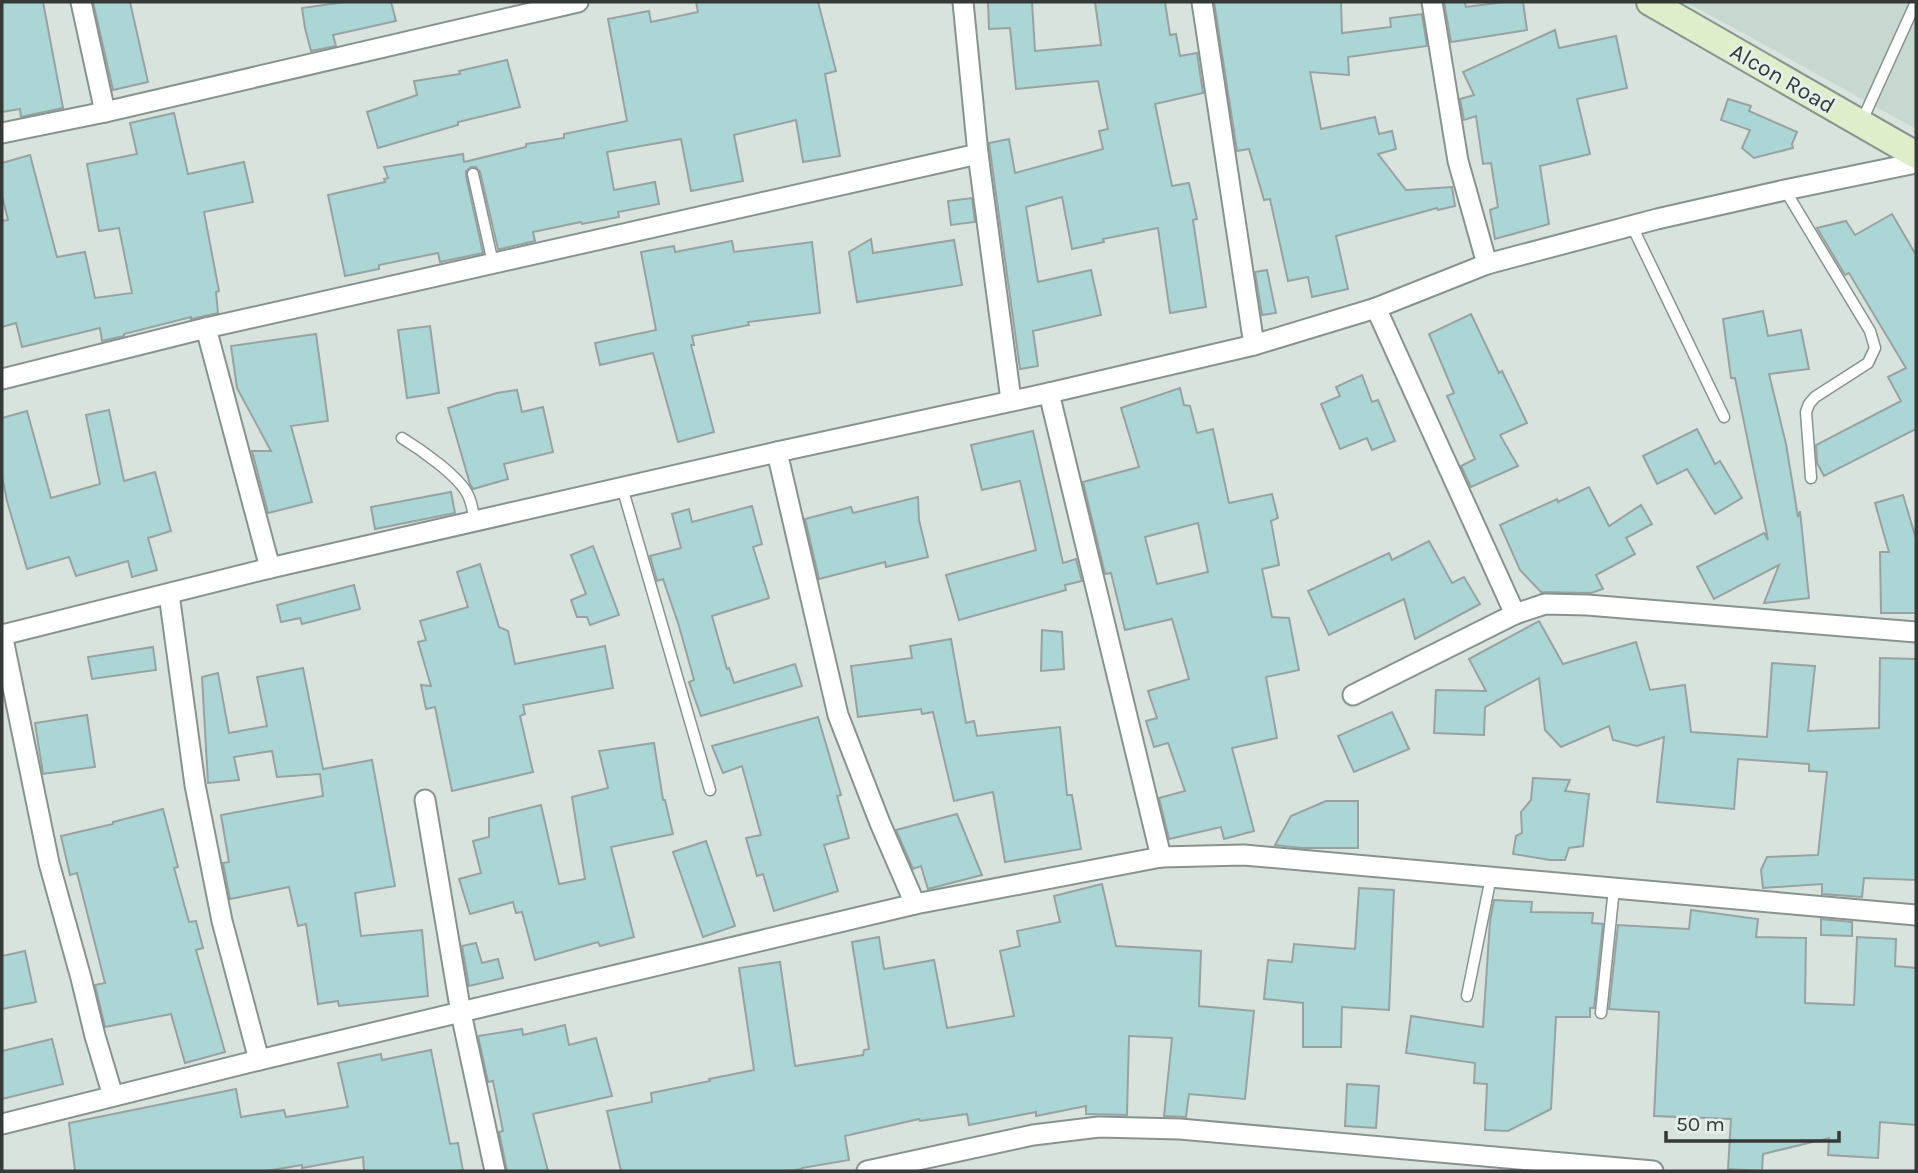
<svg xmlns="http://www.w3.org/2000/svg" width="1918" height="1173" font-family="Karla,sans-serif">
<style>
.built{fill:#c7d9cf}
.building{fill:#acd5d5;stroke:#97a3a2;stroke-width:2;fill-rule:evenodd}
.lines{fill:none;stroke-linecap:round;stroke-linejoin:round}
.service-casing{stroke:#89938e;stroke-width:13}
.minor-casing{stroke:#89938e;stroke-width:23}
.secondary-casing{stroke:#89938e;stroke-width:30}
.service{stroke:#fff;stroke-width:10}
.minor{stroke:#fff;stroke-width:19}
.secondary{stroke:#dfeeca;stroke-width:26}
.labels{text-anchor:middle;stroke-width:5;stroke-linejoin:round;paint-order:stroke}
.street-label{font-size:23px;fill:#353937;stroke:#e6f0eb}
</style>
<rect width="100%" height="100%" fill="#d9e3dd"/>
<!-- built -->
<path class="built" d="M1685 2H1916V129L1732 27Z"/>
<!-- building -->
<g class="building">
<path d="M2 2H43L63 108 21 117 20 109 2 112Z"/>
<path d="M93 2H130L148 82 113 90Z"/>
<path d="M345 2H391L396 21 333 35 336 46 311 51 305 28 302 8Z"/>
<path d="M696 2H818L836 71 825 74 840 156 803 162 796 120 734 135 743 181 691 191 681 139 607 152 614 190 655 182 659 204 618 212 619 217 582 224 581 222 533 232 535 241 500 249H498L480 172 476 167H471L466 171V176L483 253 440 262 438 253 379 265V269L345 276 328 195 385 182 384 179 388 178 384 167 463 154 464 162 526 147V144L564 138V134L627 121 608 19 649 11 651 22 698 12Z"/>
<path d="M988 2H1032L1035 51 1101 45 1095 2H1165L1170 35 1176 34 1180 56 1197 53 1203 93 1155 104 1172 186 1189 183 1197 219 1193 220 1206 307 1170 313 1158 228 1103 239 1104 242 1072 249 1062 197 1026 207 1038 282 1091 270 1101 315 1033 331 1038 366 1020 369 989 143 1009 139 1015 173 1103 149 1099 131 1108 129 1098 81 1016 89 1010 28 989 29Z"/>
<path d="M1214 2H1341L1342 33 1391 27 1390 18 1422 14 1427 46 1348 57 1349 75 1310 72 1321 129 1375 117 1379 134 1392 131 1396 149 1378 154 1406 190 1452 187 1455 206 1438 210 1437 208 1336 236 1348 289 1312 297 1308 277 1288 281 1270 199 1264 200 1249 149 1237 151Z"/>
<path d="M1444 2H1465L1466 7 1504 2H1523L1527 30 1451 42Z"/>
<path d="M1555 30 1559 48 1616 36 1627 88 1577 99 1590 154 1540 166 1549 224 1495 239 1490 210 1498 207 1491 163 1483 164 1476 116 1464 120 1460 99 1474 95 1463 72Z"/>
<path d="M507 60 520 107 458 122V125L378 148 367 112 417 95 414 81 460 74 459 71Z"/>
<path d="M1728 99 1751 106 1749 111 1797 132 1792 144 1793 148 1754 158 1742 148 1750 130 1721 120Z"/>
<path d="M174 113 188 174 244 162 253 202 204 212 219 291 216 292 218 313 191 319V317L124 334V336L102 341 100 328 22 347 16 323 2 327V221L8 220 2 196V163L30 155 57 257 85 252 95 298 132 293 119 228 99 231 87 164 137 154 130 123Z"/>
<path d="M972 198 975 222 951 225 948 201Z"/>
<path d="M1892 214 1916 255V429L1824 476 1817 463 1816 445 1901 401 1888 377 1906 368 1849 273 1845 275 1817 228 1846 221 1855 235Z"/>
<path d="M871 239 873 253 954 240 962 285 857 302 849 252Z"/>
<path d="M732 241 734 252 812 242 820 313 748 322 749 325 692 336 694 345H691L714 432 678 442 653 353 600 365 595 343 656 330 641 252 674 246 675 252Z"/>
<path d="M1267 270 1276 313 1262 315 1255 272Z"/>
<path d="M1763 311 1768 336 1801 330 1809 369 1769 374 1786 444 1798 517 1800 511 1809 598 1764 603 1779 565 1714 599 1697 567 1764 533 1768 540 1735 378H1731L1723 319Z"/>
<path d="M1471 314 1499 373 1502 371 1527 423 1500 435 1518 466 1471 487 1461 466 1475 459 1447 396 1454 393 1429 334Z"/>
<path d="M430 326 439 393 407 398 398 330Z"/>
<path d="M316 334 328 421 291 426 312 502 268 513 252 451H271L237 388 231 346Z"/>
<path d="M1362 375 1372 402 1378 400 1395 441 1372 450 1367 438 1340 449 1321 404 1340 396 1336 387Z"/>
<path d="M1180 388 1184 405 1190 406 1197 433 1213 429 1229 503 1272 494 1278 518 1271 521 1279 565 1262 569 1272 617 1289 618 1299 670 1266 677 1277 738 1232 748 1254 831 1224 839 1221 827 1169 839 1159 798 1185 791 1168 743 1154 747 1146 721 1157 718 1148 691 1189 679 1172 619 1125 630 1111 573 1105 574 1083 482 1139 467 1121 408ZM1198 523 1208 572 1157 584 1145 537Z"/>
<path d="M517 390 522 412 543 407 553 452 504 464 508 479 473 489 470 484 448 408 497 393Z"/>
<path d="M109 410 124 481 155 472 171 531 148 538 157 570 132 577 128 561 76 576 69 557 27 569 7 501 2 476V418L27 411 51 498 100 484 86 415Z"/>
<path d="M1697 429 1715 464 1720 461 1742 498 1715 514 1687 469 1657 484 1643 456Z"/>
<path d="M1033 431 1063 563 1076 559 1082 581 1065 585 1066 590 959 620 946 575 1036 550 1020 481 982 490 971 445Z"/>
<path d="M1589 487 1609 526 1641 505 1652 524 1626 538 1635 554 1596 575 1603 589 1591 593 1541 592 1520 570 1500 525 1557 499 1558 502Z"/>
<path d="M451 492 455 513 375 529 371 507Z"/>
<path d="M1903 495 1916 539V613H1881L1880 552H1889L1875 503Z"/>
<path d="M918 497 919 520 928 557 886 567 885 562 819 579 805 519 851 507 853 513Z"/>
<path d="M752 506 762 544 753 547 769 598 712 616 727 669 729 668 734 683 795 664 802 686 701 716 689 682 694 680 679 626 663 579 657 581 650 556 681 548 672 514 689 509 692 522Z"/>
<path d="M1429 541 1452 583 1464 577 1480 604 1415 639 1404 599 1329 635 1308 591 1389 553 1392 560Z"/>
<path d="M593 546 619 615 590 625 587 617H577L571 600 586 594 571 555Z"/>
<path d="M480 564 499 627 508 631 515 664 605 646 613 688 523 705 525 714 520 716 533 772 452 791 435 707 426 709 421 685 431 686 418 642 426 640 420 621 468 607 457 572Z"/>
<path d="M354 585 360 609 302 624 300 618 281 622 277 605Z"/>
<path d="M1539 621 1563 664 1636 642 1650 690 1685 685 1691 732 1767 737 1772 663 1815 666 1808 731 1879 728 1880 658 1916 659V880L1864 878 1862 897 1822 894V884L1763 888 1761 870 1767 857 1818 855 1827 772 1809 771V764L1738 759 1734 809 1657 802 1664 737 1637 746 1613 740 1609 726 1561 747 1545 730 1539 678 1485 707 1484 735 1434 733 1436 690 1486 691 1469 659Z"/>
<path d="M1042 630 1062 632 1064 669 1041 671Z"/>
<path d="M951 639 966 723 974 721 977 736 1060 727 1067 795H1072L1081 849 1005 862 993 792 954 801 933 712 922 714 921 709 858 717 851 666 912 658 910 646Z"/>
<path d="M153 647 156 670 92 679 88 657Z"/>
<path d="M303 668 323 769 372 760 395 886 355 893 361 936 422 930 428 996 339 1006 338 1001 318 1004 306 924 298 926 289 887 230 899 223 863 229 862 221 815 323 796 320 774 277 777 272 751 234 757 239 780 208 783 202 677 218 673 229 733 267 726 257 677Z"/>
<path d="M1392 712 1409 749 1354 772 1338 736Z"/>
<path d="M87 715 95 767 43 774 35 723Z"/>
<path d="M818 717 841 795 837 796 849 838 824 845 838 891 774 911 763 874 757 876 746 838 761 835 742 766 723 773 712 746Z"/>
<path d="M654 743 663 800H665L673 834 611 847 634 937 600 946 598 942 535 960 522 912 516 913 513 902 470 914 459 879 481 873 473 841 489 837V818L541 805 559 884 585 879 572 797 608 788 599 751Z"/>
<path d="M1533 778 1570 780 1565 791 1589 794 1583 846 1569 848 1565 860H1550L1513 854 1516 836 1522 833 1521 812 1531 800Z"/>
<path d="M1326 801H1358V848H1301L1275 845 1291 816Z"/>
<path d="M163 809 178 867 174 868 189 922 196 921 203 948 196 950 225 1052 185 1063 171 1014 105 1027 95 985 105 983 77 873 70 875 61 836 113 824V822Z"/>
<path d="M957 814 982 875 928 889 921 866 913 869 896 830Z"/>
<path d="M706 841 735 926 703 937 673 852Z"/>
<path d="M1102 884 1116 946 1201 951 1199 1006 1254 1011 1245 1099 1189 1094 1186 1117 1164 1116 1172 1038 1129 1036 1127 1115 1086 1114V1106L1036 1116V1112L969 1125 967 1114 920 1121 919 1119 845 1136 849 1160 802 1168V1169L788 1171H621L607 1111 652 1102 651 1093 710 1081 709 1079 754 1070 739 968 780 962 795 1066 863 1055 864 1050 869 1049 852 942 879 937 884 969 934 960 947 1028 1014 1016 1000 951 1020 946 1017 931 1060 922 1054 896Z"/>
<path d="M1359 888 1394 890 1389 1010 1342 1007 1341 1047H1303V1003L1264 999 1268 960 1292 962 1294 944 1355 949Z"/>
<path d="M1494 900 1532 902 1531 912 1593 913 1592 923 1603 924 1594 1008H1590V1017H1556L1551 1109 1508 1131 1485 1130 1487 1084 1474 1083 1475 1063 1406 1053 1411 1016 1483 1027 1490 921Z"/>
<path d="M1691 910 1758 919 1756 937 1806 938 1805 1003 1854 1005 1857 937 1896 939 1895 966 1916 968V1125L1880 1122 1878 1158 1828 1155 1829 1138 1763 1154 1762 1171H1760L1728 1169 1731 1119 1654 1116 1659 1012 1609 1009 1618 925 1689 929Z"/>
<path d="M1821 919 1852 922V936L1821 935Z"/>
<path d="M476 943 482 963 498 959 503 978 469 986 462 946Z"/>
<path d="M25 951 36 1002 2 1009V956Z"/>
<path d="M565 1025 569 1045 596 1038 612 1096 533 1114 548 1171H507L499 1132 503 1131 493 1081 488 1082 478 1036 522 1029 523 1035Z"/>
<path d="M52 1039 63 1084 2 1099V1051Z"/>
<path d="M431 1050 450 1144 458 1143 463 1171H364L363 1157 302 1168V1165L266 1171H75L69 1123 236 1089 241 1117 284 1110 286 1117 348 1107 338 1063 381 1054 382 1060Z"/>
<path d="M1347 1084 1379 1086 1376 1128 1345 1126Z"/>
</g>
<g class="lines">
<defs>
<g id="service">
<path d="M1861 123 1916 2"/>
<path d="M473 174 493 263"/>
<path d="M1785 190 1870 331 1875 348 1868 363 1815 397 1809 404 1806 412 1811 478"/>
<path d="M1632 226 1724 417"/>
<path d="M402 438C420 449 459 476 468 495 472 503 473 513 475 521"/>
<path d="M622 487 710 790"/>
<path d="M1467 996 1491 877"/>
<path d="M1601 1013 1614 888"/>
</g>
<g id="minor">
<path d="M81 2 105 112"/>
<path d="M963 2 978 154 1011 400"/>
<path d="M1202 2 1254 345"/>
<path d="M1432 2 1458 161 1487 264"/>
<path d="M2 133 105 112 578 2"/>
<path d="M1376 308 1515 614"/>
<path d="M206 328 270 568"/>
<path d="M2 379 206 328 978 154"/>
<path d="M1049 393 1161 857"/>
<path d="M777 452 838 715 880 823 915 904"/>
<path d="M169 594 195 785 222 921 259 1060"/>
<path d="M2 634 49 863 81 978 95 1036 113 1096"/>
<path d="M2 635 270 568 777 452 1049 393 1254 345 1376 308 1487 264 1657 219 1785 190 1916 163"/>
<path d="M1353 695 1515 614 1545 604 1587 605 1916 632"/>
<path d="M425 800 461 1013 495 1171"/>
<path d="M2 1124 259 1060 915 904 1161 857 1244 855 1916 915"/>
<path d="M867 1171 1033 1135 1099 1127 1180 1129 1653 1171"/>
</g>
<path id="secondary" d="M1650 2 1916 155"/>
</defs>
<!-- service casing -->
<use href="#service" class="service-casing"/>
<!-- minor casing -->
<use href="#minor" class="minor-casing"/>
<!-- secondary casing -->
<use href="#secondary" class="secondary-casing"/>
<!-- service -->
<use href="#service" class="service"/>
<!-- minor -->
<use href="#minor" class="minor"/>
<!-- secondary -->
<use href="#secondary" class="secondary"/>
</g>
<g class="labels">
<!-- street labels -->
<g class="street-label">
<text transform="translate(1783 78) rotate(30)" y="8">Alcon Road</text>
</g>
</g>
<!-- border -->
<rect width="1918" height="1173" fill="none" stroke="#353937" stroke-width="7"/>
<!-- scale -->
<path d="M1666 1131v10h173v-10" fill="none" stroke="#353937" stroke-width="3.5"/>
<text x="1676" y="1131" font-size="21" fill="#353937" stroke="#e6f0eb" stroke-width="5" paint-order="stroke">50 m</text>
</svg>
